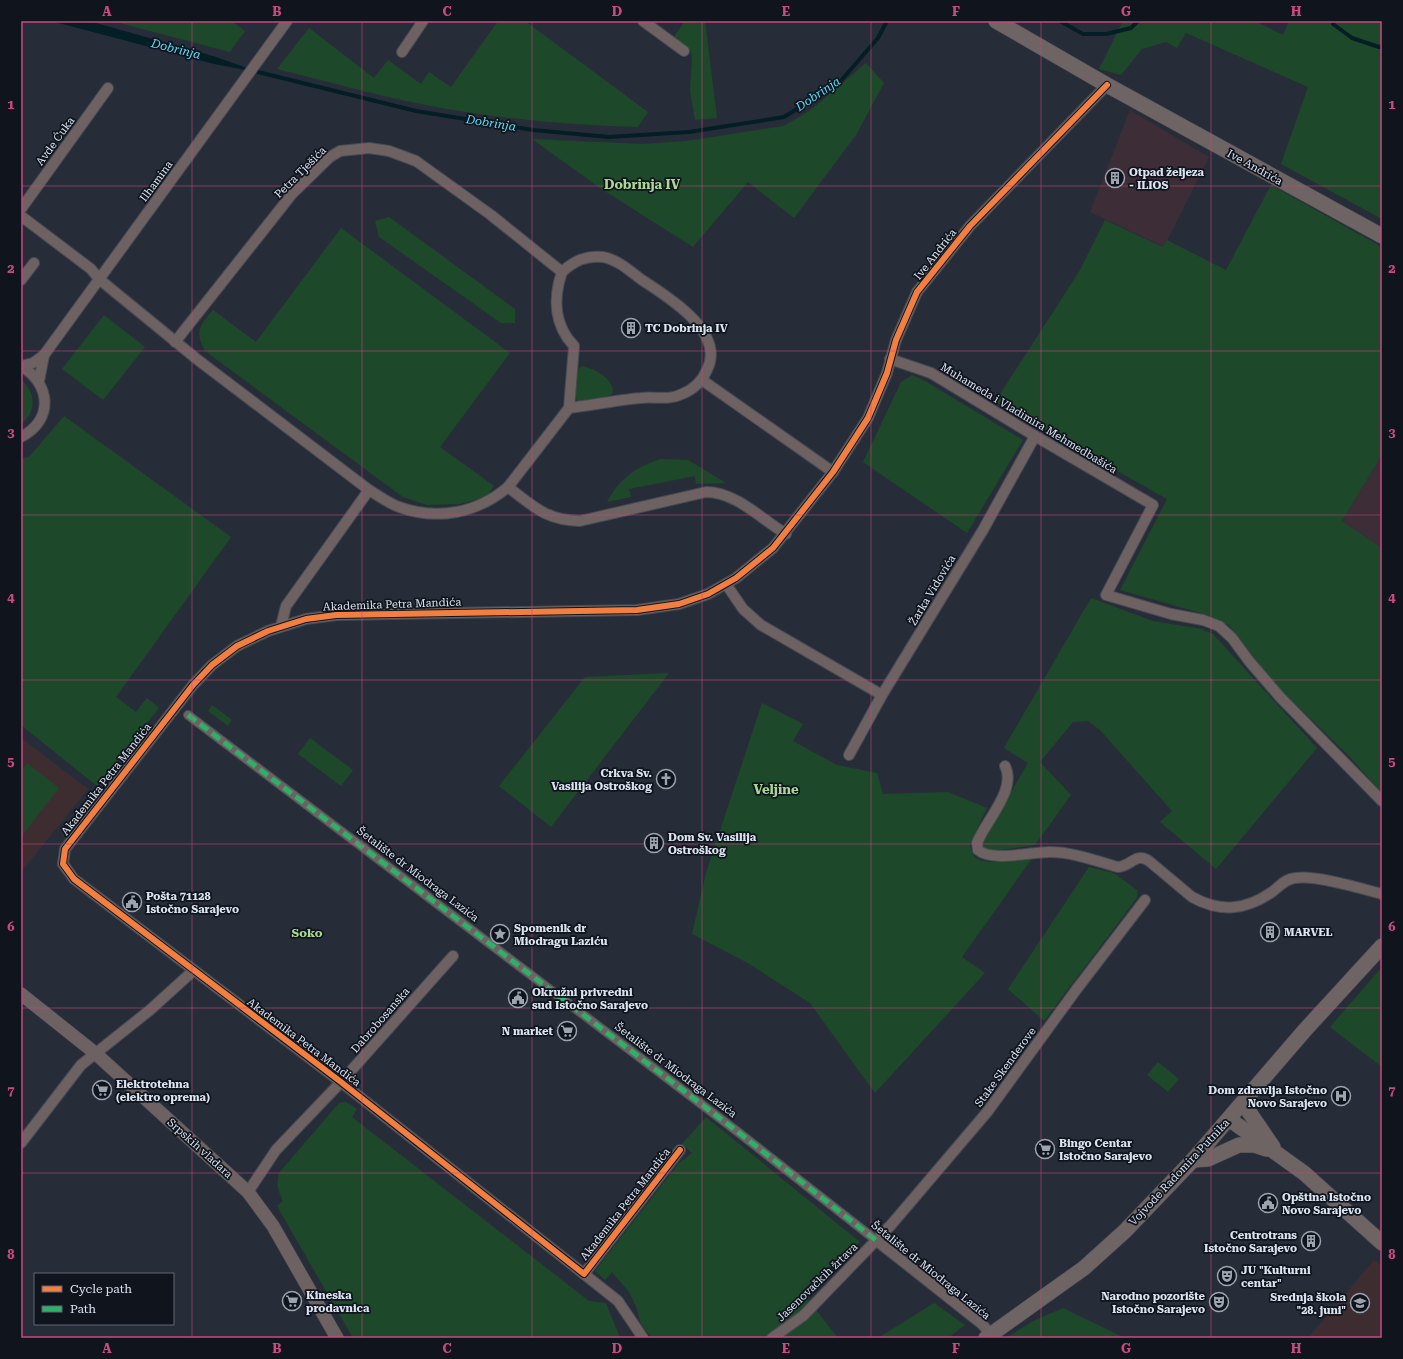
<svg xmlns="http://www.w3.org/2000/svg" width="1403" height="1359" font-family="'Roboto Serif',serif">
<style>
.industrial{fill:#3c2d36}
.education{fill:#3d2d31}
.green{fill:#1e482a}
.water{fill:#041e25}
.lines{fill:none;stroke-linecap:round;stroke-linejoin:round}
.stream{stroke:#041e25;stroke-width:4}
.pedestrian-casing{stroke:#464b54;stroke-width:10}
.minor-casing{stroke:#464b54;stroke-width:12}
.tertiary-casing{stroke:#464b54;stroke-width:14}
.secondary-casing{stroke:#464b54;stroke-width:16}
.pedestrian{stroke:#6d6261;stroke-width:8}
.minor{stroke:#6d6261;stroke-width:10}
.tertiary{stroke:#6d6261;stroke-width:13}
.secondary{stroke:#6e6464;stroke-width:15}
.quiet{stroke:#2db169;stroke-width:5;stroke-dasharray:10 5;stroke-linecap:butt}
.cycleway-casing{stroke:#0f141d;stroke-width:8}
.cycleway{stroke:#f27e40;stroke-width:6}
.grid{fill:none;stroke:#c84b80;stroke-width:1;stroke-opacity:0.55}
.labels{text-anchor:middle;stroke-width:3.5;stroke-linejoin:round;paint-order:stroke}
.street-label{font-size:11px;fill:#dce4f1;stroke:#0f141d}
.poi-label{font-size:11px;font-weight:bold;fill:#dce4f1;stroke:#0f141d;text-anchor:start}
.water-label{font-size:12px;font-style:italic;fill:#57e1fa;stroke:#0f141d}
.neighbourhood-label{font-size:12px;font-weight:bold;fill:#abd693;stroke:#0f141d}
.quarter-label{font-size:13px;font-weight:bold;fill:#abd693;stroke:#0f141d}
.neatline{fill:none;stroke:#c84b80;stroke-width:1.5}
.grid-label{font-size:13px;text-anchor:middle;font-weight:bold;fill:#c84b80}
</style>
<rect width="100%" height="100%" fill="#272d38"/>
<!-- industrial -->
<g class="industrial">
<path d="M1130 110 1209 157 1164 247 1090 212Z"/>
<path d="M1382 455V548L1342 521Z"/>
</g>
<!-- education -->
<g class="education">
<path d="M21 738 88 789 21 872Z"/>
<path d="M1374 1260 1382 1267V1338H1308Z"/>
</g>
<!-- green -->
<g class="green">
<path d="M112 21H232L245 31 230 52Z"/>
<path d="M498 21H525L648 112 638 127C570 125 502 119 436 107 382 97 330 82 277 69L309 28 374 78 388 60 421 84 429 72 451 87Z"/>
<path d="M685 21H705L717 118 695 120 690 90 692 57 690 50 673 38Z"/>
<path d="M1123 21H1255L1283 35 1289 21H1382V219L1281 164 1308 87 1186 33 1177 48 1166 42 1142 49 1121 75 1099 69Z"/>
<path d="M866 63 884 83 856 135 794 218 748 182 693 247 600 188 532 139 643 144 686 141 784 126 812 109Z"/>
<path d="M1271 185 1382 247V455L1342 521 1382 548V793L1349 756 1272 681 1229 625 1201 613 1120 590 1167 499 995 402 1080 270 1105 220 1163 247 1167 240 1226 270Z"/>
<path d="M389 217 515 309V323H501L379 237 375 221Z"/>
<path d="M341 228 510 353 440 447 494 486 486 497 460 504 427 505 403 497 205 351C194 330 200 326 213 310L256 342Z"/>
<path d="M104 315 145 347 103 400 62 369Z"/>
<path d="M582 366C593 368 617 380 612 394L606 397 577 401 575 395 577 370Z"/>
<path d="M912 375 925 381 1023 440 967 533 863 462 901 382Z"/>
<path d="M21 379C36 393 37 411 21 425Z"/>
<path d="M64 416 231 537 116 697 136 712 147 698 159 708 97 786 21 725V459L29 457Z"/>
<path d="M661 459 688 460 726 483 696 484 695 476 629 489 631 497 607 502C620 478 636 467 661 459Z"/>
<path d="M1091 598 1153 621 1202 629 1213 634 1317 748 1216 869 1160 822 1172 811 1100 730 1088 721 1073 722 1040 762 1071 795 1035 845 994 851 988 850 982 846V842L1028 763 1004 748Z"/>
<path d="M669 673 551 827 499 786 585 677Z"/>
<path d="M762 703 803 724 793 741 837 765 877 773 883 794 948 792 987 808 970 844C971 848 972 853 974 856 983 868 1020 859 1033 857L962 957 985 973 875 1093 810 1003 746 962 692 934 706 873Z"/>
<path d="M212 705 232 720 228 726 208 711Z"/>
<path d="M310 738 353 770 341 786 298 754Z"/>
<path d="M27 763 59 788 21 837V771Z"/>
<path d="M1089 867 1114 873 1138 891 1137 898 1044 1021 1008 989Z"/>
<path d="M1382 967V1067L1330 1027Z"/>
<path d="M1158 1062 1179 1079 1168 1092 1147 1075Z"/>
<path d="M346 1102 357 1109 352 1117 589 1301 606 1303 620 1338H353L277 1206 283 1201C278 1190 276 1185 279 1173L339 1103Z"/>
<path d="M706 1117 860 1242 801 1291 838 1338H652L641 1325 637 1309 629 1292 612 1272 605 1280 595 1271 679 1163 692 1153 682 1144Z"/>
<path d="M934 1303 965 1325 948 1338H878Z"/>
<path d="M1063 1308 1125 1338H1006L1033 1321Z"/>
</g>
<!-- water -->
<path class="water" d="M51 21H89L213 56 262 73 214 64Z"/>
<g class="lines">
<!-- stream -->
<g class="stream">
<path d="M1060 21 1083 34H1106L1131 28 1138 21"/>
<path d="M1334 21 1333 24 1352 38 1379 47 1382 46"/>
<path d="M258 72 416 111 533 130 609 137 689 132 784 117 839 83 878 38 887 21"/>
</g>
<defs>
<path id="pedestrian" d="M188 715 738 1132 877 1241"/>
<g id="minor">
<path d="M643 21 684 51"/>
<path d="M402 52 423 21"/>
<path d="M21 209 108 88"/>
<path d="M21 216 91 269 99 279 198 360 369 490C379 496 388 503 399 507 438 521 477 513 508 487L569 408C593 405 617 400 641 398 655 396 668 401 682 394 695 389 702 381 707 370 726 332 668 297 642 280 631 272 617 259 603 257 586 255 574 261 562 272"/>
<path d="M562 272C553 298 554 325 574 346L569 408"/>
<path d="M21 280 34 263"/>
<path d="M175 342 292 194 330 157 340 151 369 148 389 151 416 161 491 215 562 272"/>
<path d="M890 359 931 373 1035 436 1153 505 1106 595 1171 614 1203 620 1219 626 1232 638 1249 661 1280 697 1382 801"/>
<path d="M21 366C51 384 54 420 21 437"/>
<path d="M21 366 33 363 44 355"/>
<path d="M702 380 833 472"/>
<path d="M39 381 44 355 287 21"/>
<path d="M508 487C534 507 546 520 580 521L706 492C736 492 761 519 786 534"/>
<path d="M726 584 743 609 761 625 882 695"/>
<path d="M281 626 286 606 369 490"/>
<path d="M849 755 882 695 983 530 1035 436"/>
<path d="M1005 766C1017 790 986 820 977 843L978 850C992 862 1030 852 1050 852 1073 852 1096 861 1118 867 1131 866 1136 852 1149 861L1192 897C1221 913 1246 910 1272 892 1280 886 1285 879 1295 878 1317 875 1359 888 1382 894"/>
<path d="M21 1143 81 1065 150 1010 193 971"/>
<path d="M680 1150 584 1274 341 1082 74 879 63 864 65 849 193 685 212 665 237 646 268 631 306 619 336 615 637 610 679 604 708 594 736 578 773 548 833 472 868 418 887 373 896 340 917 292 970 226 1107 85"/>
<path d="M248 1192 276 1150 341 1082 453 956"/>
<path d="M877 1241 982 1324 991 1335"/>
<path d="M584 1274 618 1301 643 1338"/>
<path d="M772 1338 803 1316 891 1225 988 1111 1076 990 1145 900"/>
</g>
<path id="tertiary" d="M21 994 95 1053 248 1192 273 1226 337 1338"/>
<g id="secondary">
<path d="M996 21 1107 85 1382 236"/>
<path d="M1243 1103 1273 1147"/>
<path d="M1229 1119 1304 1173 1382 1243"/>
<path d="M1193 1160 1208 1159 1239 1145H1254L1266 1149"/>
<path d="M986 1338 1084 1268 1125 1231 1193 1160 1305 1030 1382 946"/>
</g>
</defs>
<!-- pedestrian casing -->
<use href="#pedestrian" class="pedestrian-casing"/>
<!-- minor casing -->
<use href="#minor" class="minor-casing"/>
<!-- tertiary casing -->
<use href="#tertiary" class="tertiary-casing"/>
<!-- secondary casing -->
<use href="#secondary" class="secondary-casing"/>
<!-- pedestrian -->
<use href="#pedestrian" class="pedestrian"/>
<!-- minor -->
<use href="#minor" class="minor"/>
<!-- tertiary -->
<use href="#tertiary" class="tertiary"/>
<!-- secondary -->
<use href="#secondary" class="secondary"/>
<!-- quiet -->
<path class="quiet" d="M188 715 738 1132 877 1241"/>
<defs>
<path id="cycleway" d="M680 1150 584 1274 341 1082 74 879 63 864 65 849 193 685 212 665 237 646 268 631 306 619 336 615 637 610 679 604 708 594 736 578 773 548 833 472 868 418 887 373 896 340 917 292 970 226 1107 85"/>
</defs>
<!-- cycleway casing -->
<use href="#cycleway" class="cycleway-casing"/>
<!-- cycleway -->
<use href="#cycleway" class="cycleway"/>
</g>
<!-- grid -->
<path class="grid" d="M192 21V1338M362 21V1338M532 21V1338M702 21V1338M871 21V1338M1041 21V1338M1211 21V1338M21 186H1382M21 351H1382M21 515H1382M21 680H1382M21 844H1382M21 1008H1382M21 1173H1382"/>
<!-- icons -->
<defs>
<symbol id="building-ring" viewBox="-11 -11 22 22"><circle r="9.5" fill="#0f141d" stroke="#9da4b0" stroke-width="1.5"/><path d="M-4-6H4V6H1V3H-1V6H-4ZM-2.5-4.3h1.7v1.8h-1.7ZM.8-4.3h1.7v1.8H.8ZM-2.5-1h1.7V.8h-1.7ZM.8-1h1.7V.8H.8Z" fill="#9da4b0"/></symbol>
<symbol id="church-ring" viewBox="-11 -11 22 22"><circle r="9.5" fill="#0f141d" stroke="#9da4b0" stroke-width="1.5"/><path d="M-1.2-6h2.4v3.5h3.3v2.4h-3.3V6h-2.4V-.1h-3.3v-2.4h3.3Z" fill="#9da4b0"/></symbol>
<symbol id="civic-ring" viewBox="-11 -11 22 22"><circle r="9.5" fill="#0f141d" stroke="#9da4b0" stroke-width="1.5"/><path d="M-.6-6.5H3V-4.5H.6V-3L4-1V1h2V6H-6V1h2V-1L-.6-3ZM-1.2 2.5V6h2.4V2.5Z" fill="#9da4b0"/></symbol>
<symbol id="sight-ring" viewBox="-11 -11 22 22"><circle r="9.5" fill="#0f141d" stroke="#9da4b0" stroke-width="1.5"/><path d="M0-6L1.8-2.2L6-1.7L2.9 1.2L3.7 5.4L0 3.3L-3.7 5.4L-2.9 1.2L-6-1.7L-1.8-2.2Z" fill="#9da4b0"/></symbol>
<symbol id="supermarket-ring" viewBox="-11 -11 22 22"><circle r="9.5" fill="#0f141d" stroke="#9da4b0" stroke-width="1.5"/><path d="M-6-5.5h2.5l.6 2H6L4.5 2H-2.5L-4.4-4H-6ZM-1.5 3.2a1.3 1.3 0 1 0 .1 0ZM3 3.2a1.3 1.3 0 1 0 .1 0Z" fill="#9da4b0"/></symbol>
<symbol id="hospital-ring" viewBox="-11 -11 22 22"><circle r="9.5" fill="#0f141d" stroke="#9da4b0" stroke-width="1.5"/><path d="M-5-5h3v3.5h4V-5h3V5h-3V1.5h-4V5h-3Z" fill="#9da4b0"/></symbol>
<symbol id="theatre-ring" viewBox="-11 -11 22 22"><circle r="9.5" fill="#0f141d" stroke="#9da4b0" stroke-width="1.5"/><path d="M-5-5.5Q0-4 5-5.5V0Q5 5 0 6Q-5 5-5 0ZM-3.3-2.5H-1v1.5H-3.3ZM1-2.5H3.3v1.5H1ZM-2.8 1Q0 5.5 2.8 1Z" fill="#9da4b0"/></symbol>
<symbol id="school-ring" viewBox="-11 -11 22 22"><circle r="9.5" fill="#0f141d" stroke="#9da4b0" stroke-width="1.5"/><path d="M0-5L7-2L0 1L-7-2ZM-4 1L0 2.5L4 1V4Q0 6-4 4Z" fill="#9da4b0"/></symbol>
</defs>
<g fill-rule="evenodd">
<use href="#building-ring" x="1104" y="167" width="22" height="22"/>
<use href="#building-ring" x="620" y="317" width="22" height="22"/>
<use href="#church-ring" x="655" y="768" width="22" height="22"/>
<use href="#building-ring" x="643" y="832" width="22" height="22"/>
<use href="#civic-ring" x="121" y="891" width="22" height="22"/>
<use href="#building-ring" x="1259" y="921" width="22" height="22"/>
<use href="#sight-ring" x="489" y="923" width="22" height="22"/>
<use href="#civic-ring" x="507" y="987" width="22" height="22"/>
<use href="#supermarket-ring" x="556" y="1020" width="22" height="22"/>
<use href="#supermarket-ring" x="91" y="1079" width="22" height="22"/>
<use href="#hospital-ring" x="1330" y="1085" width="22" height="22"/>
<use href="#supermarket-ring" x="1034" y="1138" width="22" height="22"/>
<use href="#civic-ring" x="1257" y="1192" width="22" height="22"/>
<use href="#building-ring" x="1300" y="1230" width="22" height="22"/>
<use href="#theatre-ring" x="1216" y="1265" width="22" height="22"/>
<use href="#supermarket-ring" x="281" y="1290" width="22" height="22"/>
<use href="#theatre-ring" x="1208" y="1291" width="22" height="22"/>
<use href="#school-ring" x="1349" y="1292" width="22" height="22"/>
</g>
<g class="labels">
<!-- street labels -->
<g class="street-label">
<text transform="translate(55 141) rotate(-54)" y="4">Avde Ćuka</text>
<text transform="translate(1255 167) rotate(29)" y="4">Ive Andrića</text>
<text transform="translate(300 172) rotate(-45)" y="4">Petra Tješića</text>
<text transform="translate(156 181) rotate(-54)" y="4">Ilhamina</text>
<text transform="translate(935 254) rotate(-52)" y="4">Ive Andrića</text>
<text transform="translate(1029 418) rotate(31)" y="4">Muhameda i Vladimira Mehmedbašića</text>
<text transform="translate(932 590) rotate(-59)" y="4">Žarka Vidovića</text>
<text transform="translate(392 604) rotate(-2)" y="4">Akademika Petra Mandića</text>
<text transform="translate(106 779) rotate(-52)" y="4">Akademika Petra Mandića</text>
<text transform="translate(418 874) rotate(37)" y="4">Šetalište dr Miodraga Lazića</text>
<text transform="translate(380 1020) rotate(-49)" y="4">Dabrobosanska</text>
<text transform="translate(304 1042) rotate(37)" y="4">Akademika Petra Mandića</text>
<text transform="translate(1005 1067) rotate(-54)" y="4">Stake Skenderove</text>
<text transform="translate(676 1070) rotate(37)" y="4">Šetalište dr Miodraga Lazića</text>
<text transform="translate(200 1148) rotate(42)" y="4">Srpskih vladara</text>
<text transform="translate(1179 1172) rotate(-47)" y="4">Vojvode Radomira Putnika</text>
<text transform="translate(625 1204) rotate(-52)" y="4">Akademika Petra Mandića</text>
<text transform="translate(931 1270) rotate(39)" y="4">Šetalište dr Miodraga Lazića</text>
<text transform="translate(817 1282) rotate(-44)" y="4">Jasenovačkih žrtava</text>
</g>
<!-- poi labels -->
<g class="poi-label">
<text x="1129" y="176">Otpad željeza<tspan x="1129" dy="13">- ILIOS</tspan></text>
<text x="645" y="332">TC Dobrinja IV</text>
<text x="652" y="777" text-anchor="end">Crkva Sv.<tspan x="652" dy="13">Vasilija Ostroškog</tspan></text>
<text x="668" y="841">Dom Sv. Vasilija<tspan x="668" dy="13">Ostroškog</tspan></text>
<text x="146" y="900">Pošta 71128<tspan x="146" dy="13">Istočno Sarajevo</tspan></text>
<text x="514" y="932">Spomenik dr<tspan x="514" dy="13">Miodragu Laziću</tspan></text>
<text x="1284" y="936">MARVEL</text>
<text x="532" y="996">Okružni privredni<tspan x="532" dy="13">sud Istočno Sarajevo</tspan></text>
<text x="553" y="1035" text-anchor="end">N market</text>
<text x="116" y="1088">Elektrotehna<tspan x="116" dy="13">(elektro oprema)</tspan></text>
<text x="1327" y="1094" text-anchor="end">Dom zdravlja Istočno<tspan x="1327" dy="13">Novo Sarajevo</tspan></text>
<text x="1059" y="1147">Bingo Centar<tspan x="1059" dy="13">Istočno Sarajevo</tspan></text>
<text x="1282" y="1201">Opština Istočno<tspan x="1282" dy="13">Novo Sarajevo</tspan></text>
<text x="1297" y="1239" text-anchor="end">Centrotrans<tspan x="1297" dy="13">Istočno Sarajevo</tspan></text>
<text x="1241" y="1274">JU "Kulturni<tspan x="1241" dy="13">centar"</tspan></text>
<text x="306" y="1299">Kineska<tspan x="306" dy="13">prodavnica</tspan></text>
<text x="1205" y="1300" text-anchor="end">Narodno pozorište<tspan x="1205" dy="13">Istočno Sarajevo</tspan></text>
<text x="1346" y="1301" text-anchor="end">Srednja škola<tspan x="1346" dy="13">"28. juni"</tspan></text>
</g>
<!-- water labels -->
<g class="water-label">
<text transform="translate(176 49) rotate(14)" y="4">Dobrinja</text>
<text transform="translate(818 94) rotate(-34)" y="4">Dobrinja</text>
<text transform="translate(491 123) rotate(9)" y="4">Dobrinja</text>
</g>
<!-- neighbourhood labels -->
<g class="neighbourhood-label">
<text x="307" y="937">Soko</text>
</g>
<!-- quarter labels -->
<g class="quarter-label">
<text x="642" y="189">Dobrinja IV</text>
<text x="776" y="794">Veljine</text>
</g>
</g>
<!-- border -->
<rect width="1403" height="1359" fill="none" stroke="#0f141d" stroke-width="44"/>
<!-- legend -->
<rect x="34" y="1273" width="140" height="52" fill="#0f141d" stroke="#616772"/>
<rect x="42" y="1286" width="20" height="6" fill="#f27e40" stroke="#616772"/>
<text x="70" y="1293" font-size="12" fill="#dce4f1">Cycle path</text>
<rect x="42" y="1306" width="20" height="6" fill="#2db169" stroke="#616772"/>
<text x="70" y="1313" font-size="12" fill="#dce4f1">Path</text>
<rect x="22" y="22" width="1359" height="1315" class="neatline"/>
<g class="grid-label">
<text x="107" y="16">A</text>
<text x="277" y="16">B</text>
<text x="447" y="16">C</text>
<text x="617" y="16">D</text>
<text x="786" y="16">E</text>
<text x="956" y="16">F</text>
<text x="1126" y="16">G</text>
<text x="1296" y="16">H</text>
<text x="11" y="109">1</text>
<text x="1392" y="109">1</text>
<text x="11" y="273">2</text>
<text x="1392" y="273">2</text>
<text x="11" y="437">3</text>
<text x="1392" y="437">3</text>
<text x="11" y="602">4</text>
<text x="1392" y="602">4</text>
<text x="11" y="766">5</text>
<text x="1392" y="766">5</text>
<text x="11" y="931">6</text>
<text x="1392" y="931">6</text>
<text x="11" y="1095">7</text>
<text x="1392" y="1095">7</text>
<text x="11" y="1259">8</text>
<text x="1392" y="1259">8</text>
<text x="107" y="1353">A</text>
<text x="277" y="1353">B</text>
<text x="447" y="1353">C</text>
<text x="617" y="1353">D</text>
<text x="786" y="1353">E</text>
<text x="956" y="1353">F</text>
<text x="1126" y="1353">G</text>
<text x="1296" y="1353">H</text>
</g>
</svg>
